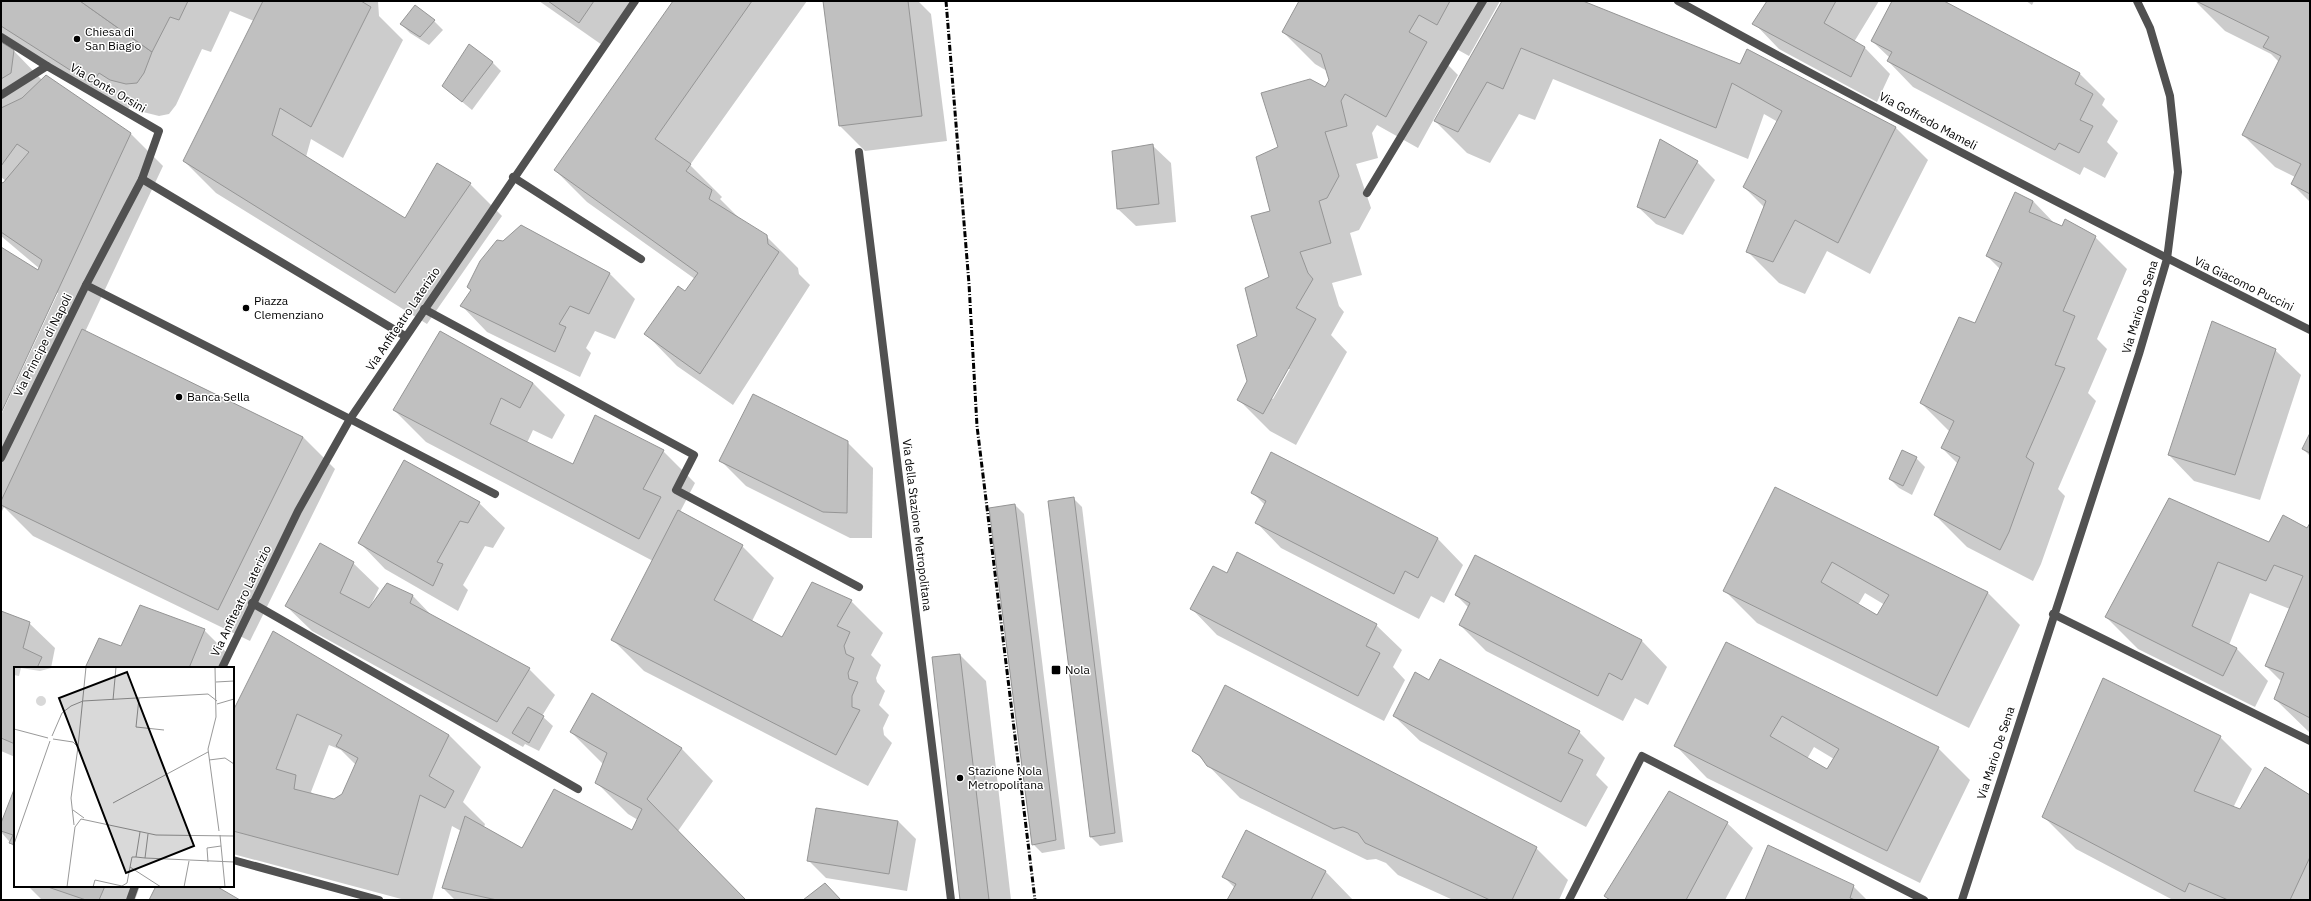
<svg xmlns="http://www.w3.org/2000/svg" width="2311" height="901" font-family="'IBM Plex Sans',sans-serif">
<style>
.shadow{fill:#0003;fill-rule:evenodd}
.building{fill:#c0c0c0;stroke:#959595;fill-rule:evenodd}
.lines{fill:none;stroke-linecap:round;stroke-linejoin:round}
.service{stroke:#515151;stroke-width:8}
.minor{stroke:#515151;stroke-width:8}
.rail{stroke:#000;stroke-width:3;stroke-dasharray:6 2 1 2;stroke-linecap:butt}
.poi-dot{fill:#000;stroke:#fff;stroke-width:1.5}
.labels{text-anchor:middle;stroke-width:3;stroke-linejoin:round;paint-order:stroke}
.poi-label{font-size:12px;fill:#000;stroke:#fff;text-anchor:start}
.street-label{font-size:12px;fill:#000;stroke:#fff}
.inset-road{fill:none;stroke:#999;stroke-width:1}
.view{fill:#000;fill-opacity:0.15;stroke:#000;stroke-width:2}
.inset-edge{fill:none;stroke:#000;stroke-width:2}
</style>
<rect width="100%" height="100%" fill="#fff"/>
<!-- shadow -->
<g class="shadow">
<path d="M1 1H378L379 16 403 40 343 158 311 139 306 157 406 220 470 184 502 216 427 324 216 193 184 161 254 21 230 11 211 52 202 49 176 105 169 114 159 116 143 112 131 105 124 115 1 36Z"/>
<path d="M539 1H638L605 47Z"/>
<path d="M674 1H807L690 165 722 197 720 199 742 221 766 236 798 268 799 274 810 285 733 405 677 366 646 334 686 293 695 279 587 202 555 170Z"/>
<path d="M824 1H918L931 14 947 141 865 151 840 126Z"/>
<path d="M1300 1H1500L1469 56 1451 46 1443 60 1458 75 1418 148 1377 125 1372 133 1378 158 1356 164 1371 208 1359 230 1350 233 1362 275 1332 283 1339 306 1344 312 1331 335 1347 352 1296 445 1270 431 1238 399 1248 381 1270 277 1271 212 1279 148 1330 80 1327 71 1315 64 1283 32ZM1287 369H1290L1273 399 1271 398Z"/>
<path d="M1504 1H1580L1741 65 1747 51 1896 128 1928 160 1870 274 1827 251 1805 294 1779 283 1747 251 1764 207 1744 187 1778 122 1764 114 1748 159 1553 79 1535 120 1519 114 1490 163 1467 153 1435 121Z"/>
<path d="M1768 1H1879L1854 42 1865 48 1890 74 1877 102 1779 49 1754 23Z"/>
<path d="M1893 1H1942L2080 74 2105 99 2102 105 2118 121 2107 142 2118 153 2105 178 2084 167 2080 175 1913 87 1888 61 1890 58 1872 41Z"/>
<path d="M2026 1H2034L2032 5Z"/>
<path d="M2195 1H2310V202L2292 184 2295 177 2275 167 2243 135 2279 62 2271 54 2225 31Z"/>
<path d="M434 21 443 30 429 45 410 33 401 24Z"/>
<path d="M1 43 14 51 42 80 46 76 131 134 163 166 85 332 303 437 335 469 250 641 33 536 4 507 1 513V415L58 293H56L1 410V248L39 271 40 269 1 236V183L4 184 6 181 1 177Z"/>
<path d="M492 62 501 71 472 110 443 86Z"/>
<path d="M1153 146 1171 163 1176 222 1136 226 1118 209Z"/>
<path d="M1697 162 1715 180 1683 235 1656 224 1638 207Z"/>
<path d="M2033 201 2055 224 2095 237 2127 269 2097 339 2107 349 2088 393 2096 401 2058 489 2065 496 2041 564 2033 581 1967 547 1935 515 1958 464 1942 448 1950 432 1921 403 1975 324 2000 269 1987 256Z"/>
<path d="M609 273 635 299 615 339 595 331 586 348 591 353 580 377 487 332 462 306 472 290Z"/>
<path d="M2275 350 2301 375 2260 500 2194 481 2169 455Z"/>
<path d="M533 383 565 415 552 439 533 430 527 443 573 465 663 451 695 483 680 512 742 546 774 578 752 621 783 638 851 601 883 633 871 655 881 665 876 678 877 682 885 691 879 705 889 715 883 728 884 735 892 743 868 786 644 671 612 639 653 561 426 442 394 410Z"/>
<path d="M2310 435V456L2303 449Z"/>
<path d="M847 442 873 468 872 538H850L746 486 721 461Z"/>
<path d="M1903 451 1916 458 1925 467 1912 495 1899 488 1890 479Z"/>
<path d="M1272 454 1438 539 1463 565 1444 603 1431 596 1419 619 1281 548 1256 522 1265 505 1252 492Z"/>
<path d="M1776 488 1988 593 2020 625 1969 728 1757 623 1725 591ZM1865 593 1885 605 1878 617 1858 605Z"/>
<path d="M1073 498 1082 507 1123 842 1100 846 1091 837 1049 502Z"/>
<path d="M2170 499 2269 543 2308 529 2310 525V733L2275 699 2281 681 2266 666 2290 609 2250 593 2229 645 2237 649 2268 681 2255 707 2138 649 2106 617Z"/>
<path d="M479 503 505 528 493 548 485 546 463 585 468 590 458 611 385 569 360 543Z"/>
<path d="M1015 505 1024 514 1065 849 1042 853 1033 844Z"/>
<path d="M1476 556 1642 641 1667 667 1648 705 1635 698 1623 721 1486 651 1460 625 1469 608 1456 595Z"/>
<path d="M353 563 379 588 371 605 388 584 413 596 434 618 529 669 555 695 542 716 553 726 539 751 525 744 523 747 312 631 286 606Z"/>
<path d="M1227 575 1376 625 1402 650 1393 667 1405 680 1384 721 1217 635 1192 609Z"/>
<path d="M1 612 29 623 55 648 51 668H15V757L1 751Z"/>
<path d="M204 630 230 656 225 668H86L122 648Z"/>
<path d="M1726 643 1938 748 1970 780 1920 883 1707 778 1676 746ZM1814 747 1834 759 1827 771 1807 759Z"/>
<path d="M960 655 986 681 1011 900H961Z"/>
<path d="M1430 681 1579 732 1605 758 1596 775 1608 787 1586 827 1420 741 1394 716Z"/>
<path d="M243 692 449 735 481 767 463 802 485 824 484 827 523 849 633 832 638 820 628 814 596 782 604 765 571 732 592 694 682 749 713 781 678 831 745 900H455L443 888 461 831 452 826 432 900H405L233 854V714ZM329 745 341 750 356 765 342 795 334 800 314 795 311 792Z"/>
<path d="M2220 737 2252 769 2233 808 2240 811 2310 796V900H2173L2076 849 2044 817Z"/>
<path d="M1193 750 1536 848 1568 880 1559 900H1453L1398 875 1386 863 1376 859 1367 860 1240 798Z"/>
<path d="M15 790V848L1 832V826Z"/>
<path d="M898 821 916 839 907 891 826 878 808 860Z"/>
<path d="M1727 823 1753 848 1725 900H1609L1606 896Z"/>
<path d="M1325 871 1353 900H1228L1235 888 1223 876Z"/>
<path d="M28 886H140L135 900H42Z"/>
<path d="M1853 886 1867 900H1746Z"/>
</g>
<!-- building -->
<g class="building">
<path d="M1 1H80L152 52 144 73 137 83 126 84 110 80 99 73 92 84 1 26Z"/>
<path d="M80 1H188L179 20 170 17 152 52Z"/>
<path d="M263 1H361L371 7 311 127 280 108 272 135 405 218 437 163 471 183 395 293 183 161Z"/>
<path d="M548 1H594L579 23Z"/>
<path d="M673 1H752L655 139 691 164 686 171 712 190 709 199 767 235 768 244 779 252 700 374 644 334 678 286 685 291 698 273 554 170Z"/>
<path d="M823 1H908L922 116 839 126Z"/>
<path d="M1299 1H1450L1437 25 1419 15 1409 32 1427 42 1386 117 1345 94 1341 101 1347 126 1325 132 1339 176 1327 198 1319 201 1331 243 1300 252 1308 273 1313 279 1296 308 1316 319 1263 414 1237 400 1247 381 1237 345 1257 336 1245 288 1269 277 1251 216 1270 211 1256 157 1278 147 1261 93 1310 79 1325 87 1329 80 1321 54 1282 32Z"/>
<path d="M1502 1H1583L1740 64 1747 49 1896 127 1838 243 1795 220 1773 262 1746 252 1766 201 1743 187 1782 111 1732 83 1716 128 1521 48 1503 89 1487 82 1458 132 1434 121Z"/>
<path d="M1767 1H1836L1824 23 1865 47 1851 77 1752 24Z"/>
<path d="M1892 1H1944L2080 73 2075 84 2093 94 2080 120 2093 126 2079 153 2059 143 2055 150 1887 61 1892 52 1871 41Z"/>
<path d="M2196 1H2310V194L2291 184 2301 164 2242 135 2281 56 2263 47 2269 37Z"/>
<path d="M415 5 435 20 420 37 400 24Z"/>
<path d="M1 42 14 50 11 73 1 79Z"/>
<path d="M469 44 493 62 462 102 442 86Z"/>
<path d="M46 75 131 133 1 413V247L38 270 42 260 1 232V182L3 183 29 152 17 144 1 166V108L22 98Z"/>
<path d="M1660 139 1698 161 1665 218 1637 207Z"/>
<path d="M1153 144 1159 204 1117 209 1112 151Z"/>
<path d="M2015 192 2033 201 2029 212 2062 226 2065 219 2096 236 2063 311 2075 316 2055 365 2065 368 2026 457 2034 463 2009 532 2000 550 1934 515 1960 457 1941 448 1954 421 1920 403 1959 317 1975 323 2002 263 1986 256Z"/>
<path d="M521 225 610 273 589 314 570 306 559 324 566 327 555 352 460 306 471 290 467 287 480 261 497 240 503 241Z"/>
<path d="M2212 321 2276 349 2235 475 2168 455Z"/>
<path d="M82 329 303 437 218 610 1 505V501Z"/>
<path d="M440 331 533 383 520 408 501 398 490 424 573 464 595 415 664 450 643 489 661 497 639 539 393 410Z"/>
<path d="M753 394 848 441 847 513 823 512 719 461Z"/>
<path d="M2310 433V453L2302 449Z"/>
<path d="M1902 450 1917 457 1903 486 1889 479Z"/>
<path d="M1271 452 1438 538 1418 578 1405 571 1394 594 1255 523 1266 501 1251 493Z"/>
<path d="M404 460 480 502 468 523 460 521 437 562 443 564 433 586 358 543Z"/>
<path d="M1775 487 1988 592 1937 696 1723 591ZM1832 562 1889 595 1877 615 1821 582Z"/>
<path d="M1074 497 1115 833 1090 837 1048 501Z"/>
<path d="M2169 498 2269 542 2283 515 2307 528 2310 523V718L2274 699 2284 673 2265 666 2303 576 2274 565 2266 581 2218 562 2192 626 2237 648 2223 676 2105 617Z"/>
<path d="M1015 504 1056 840 1032 845 989 508Z"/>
<path d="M678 510 743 545 714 600 782 637 812 582 852 600 837 626 850 632 844 646 846 654 854 658 848 673 849 679 858 682 852 696V707L860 710 836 755 611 640Z"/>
<path d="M320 543 354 562 340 593 369 608 387 583 413 595 410 603 530 668 497 722 285 606Z"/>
<path d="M1237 552 1377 624 1366 646 1380 653 1358 696 1190 609 1213 566 1227 573Z"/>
<path d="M1475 555 1642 640 1622 680 1609 673 1598 696 1459 625 1470 603 1455 595Z"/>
<path d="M140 605 205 629 189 668H85L99 638 121 646Z"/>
<path d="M1 611 30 622 23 648 42 657 37 668H15V744L1 738Z"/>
<path d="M273 631 449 735 429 776 454 791 445 808 420 795 398 875 233 831V711ZM297 714 342 735 336 746 358 758 342 794 334 799 294 789 296 775 276 769Z"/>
<path d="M1726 642 1939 747 1887 851 1674 746ZM1782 716 1839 749 1827 769 1770 736Z"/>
<path d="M960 654 989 900H960L932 657Z"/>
<path d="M1440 659 1580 731 1568 753 1583 760 1561 802 1393 716 1415 672 1429 680Z"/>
<path d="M2103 678 2221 736 2194 791 2240 809 2265 767 2310 795V857L2290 900H2228L2189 883 2185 892 2042 817Z"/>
<path d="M1225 685 1537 847 1512 900H1490L1365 843 1358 833 1343 827 1334 829 1207 766 1200 756 1192 751Z"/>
<path d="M592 693 682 748 647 799 746 900H497L442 888 465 816 522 848 554 789 632 830 642 809 595 783 607 753 570 732Z"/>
<path d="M528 707 544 716 529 743 512 733Z"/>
<path d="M15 787V845L9 843 13 835 1 831V823Z"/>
<path d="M1669 791 1728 822 1686 900H1610L1604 896Z"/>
<path d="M816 808 898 821 889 874 807 861Z"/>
<path d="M1246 830 1326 871 1311 900H1227L1236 884 1222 877Z"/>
<path d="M1768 845 1854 885 1850 898 1855 900H1745Z"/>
<path d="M825 883 841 900H803Z"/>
<path d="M45 886H105L99 900H86Z"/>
<path d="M156 886H216L240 900H149Z"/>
</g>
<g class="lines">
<!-- service -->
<g class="service">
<path d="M513 177 641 259"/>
<path d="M1367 193 1483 1"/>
<path d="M424 309 694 455 676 490 859 587"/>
<path d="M350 419 495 494"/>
<path d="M252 603 578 789"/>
<path d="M233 860 379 900"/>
</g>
<!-- minor -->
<g class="minor">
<path d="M1678 1C1886 116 2098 224 2310 330"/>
<path d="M1 37 47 66"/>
<path d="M1 95 47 66 159 131 142 179"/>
<path d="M859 152 951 900"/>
<path d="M350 419 86 285 142 179 405 336"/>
<path d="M1 458 86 285"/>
<path d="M2053 614 2310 741"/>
<path d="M222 668 298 511 350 419 635 1"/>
<path d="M130 900 135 886"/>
<path d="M1569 900 1642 756 1924 900"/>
<path d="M1962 900 2139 354 2167 259 2178 172 2170 96 2150 28 2137 1"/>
</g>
<!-- rail -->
<path class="rail" d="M946 1 969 284 977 426 1035 900"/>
</g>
<!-- markers -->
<g class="poi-dot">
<circle cx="77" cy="39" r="4"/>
<circle cx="246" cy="308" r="4"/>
<circle cx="179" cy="397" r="4"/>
<rect x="1051" y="665" width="10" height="10" rx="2"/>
<circle cx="960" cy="778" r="4"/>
</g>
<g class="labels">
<!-- poi labels -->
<g class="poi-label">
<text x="85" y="36">Chiesa di<tspan x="85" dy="14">San Biagio</tspan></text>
<text x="254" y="305">Piazza<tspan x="254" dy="14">Clemenziano</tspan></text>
<text x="187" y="401">Banca Sella</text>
<text x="1065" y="674">Nola</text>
<text x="968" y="775">Stazione Nola<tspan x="968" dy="14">Metropolitana</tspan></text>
</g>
<!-- street labels -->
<g class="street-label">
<text transform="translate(108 88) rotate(30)" y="4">Via Conte Orsini</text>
<text transform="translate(1928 121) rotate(28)" y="4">Via Goffredo Mameli</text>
<text transform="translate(2244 284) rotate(26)" y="4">Via Giacomo Puccini</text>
<text transform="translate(2140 307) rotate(-73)" y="4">Via Mario De Sena</text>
<text transform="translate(403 319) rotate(-56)" y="4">Via Anfiteatro Laterizio</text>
<text transform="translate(43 345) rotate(-63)" y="4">Via Principe di Napoli</text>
<text transform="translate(917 525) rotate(83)" y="4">Via della Stazione Metropolitana</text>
<text transform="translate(241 601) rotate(-64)" y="4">Via Anfiteatro Laterizio</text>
<text transform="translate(1996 753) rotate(-72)" y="4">Via Mario De Sena</text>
</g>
</g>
<!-- overview -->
<g transform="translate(14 667)">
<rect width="220" height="220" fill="#fff"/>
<path d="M0 0H41L26 4 7 1 5 9 0 8ZM22 34a5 5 0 1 1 10 0a5 5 0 1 1-10 0Z" fill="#d8d8d8"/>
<path class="inset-road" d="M201 0 202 50 194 82 205 164M202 15 220 14M125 31 122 60 150 63M99 33 102 0M203 37 220 32M0 62 34 71M38 69 48 46 57 39 69 34 194 27 203 34M39 72 59 75 64 80 57 131 60 158M64 80 72 0M195 93 211 91 220 97M99 136 194 85M59 143 70 151M126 165 122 190 131 191 134 167M206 168 211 220M0 177 36 74M122 190H118L116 200 147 220M131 191 220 195M194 195 193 181 207 179M108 219 113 216 116 200M53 220 61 160 67 152 142 168 220 169M79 220 81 213 108 219M170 220 175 194"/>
<path class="view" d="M113 5 180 179 112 206 45 31Z"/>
<rect width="220" height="220" class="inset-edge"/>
</g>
<!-- border -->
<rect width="2311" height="901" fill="none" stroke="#000000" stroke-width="4"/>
</svg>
